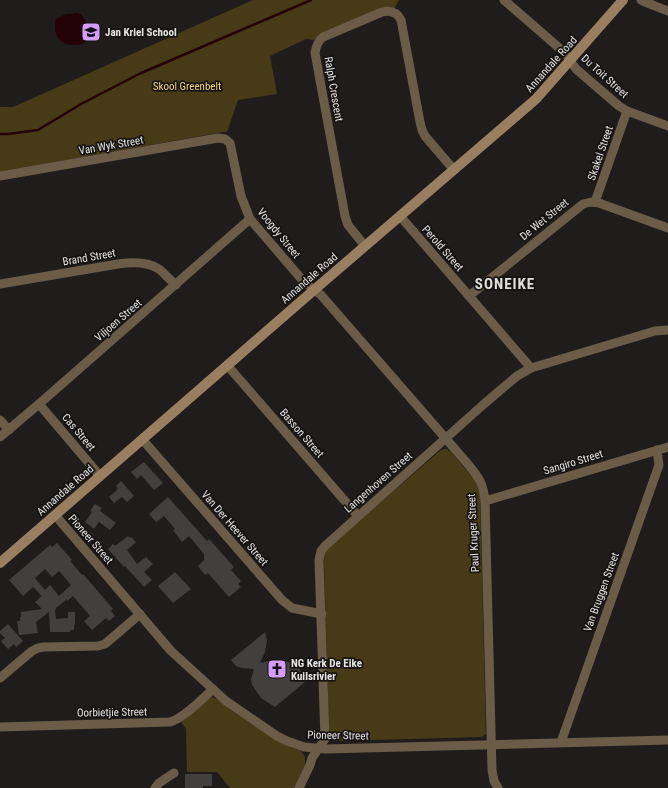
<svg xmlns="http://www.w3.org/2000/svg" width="668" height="788" font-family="'Roboto Condensed',sans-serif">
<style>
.green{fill:#463b16}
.water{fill:#230107}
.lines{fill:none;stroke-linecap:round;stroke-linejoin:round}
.stream{stroke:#230107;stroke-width:2.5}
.building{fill:#433f3e;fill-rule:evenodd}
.street{stroke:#6b5c48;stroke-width:9}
.secondary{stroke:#997f60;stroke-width:10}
.labels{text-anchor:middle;stroke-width:3.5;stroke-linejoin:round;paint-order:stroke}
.poi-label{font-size:11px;font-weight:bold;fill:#e7e5e4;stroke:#161312;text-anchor:start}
.street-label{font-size:11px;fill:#e7e5e4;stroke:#161312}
.park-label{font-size:11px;fill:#f3d883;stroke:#161312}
.district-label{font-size:15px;font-weight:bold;letter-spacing:1px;fill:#e1dddb;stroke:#161312}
</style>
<rect width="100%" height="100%" fill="#1f1c1b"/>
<!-- green -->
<g class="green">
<path d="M253 0H399L394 9 387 7H383L321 33 314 40 306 39 270 56 277 94 238 100 227 132H223L0 172V107H13Z"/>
<path d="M444 449H447L451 452 473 478 476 481 480 495 486 734 482 737 335 741 331 738 329 733 324 560 325 553 329 547 441 450Z"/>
<path d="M212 697 217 699 232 711 276 740 292 748 301 751 305 757V765L294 788H230L217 772H187L186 729 181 722 209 698Z"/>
</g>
<!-- water -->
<path class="water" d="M75 13 81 14C82 16 84 18 85 20 87 23 89 38 86 42 84 44 80 44 77 45 60 46 52 36 56 19L66 14H72Z"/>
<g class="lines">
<!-- stream -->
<path class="stream" d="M0 134H8L38 130 81 104 139 74 311 0"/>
</g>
<!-- building -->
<g class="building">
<path d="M144 462 163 483 154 490 141 475 137 479 131 472Z"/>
<path d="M121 481 134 496 127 502 122 497 114 503 109 497 118 489 116 486Z"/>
<path d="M168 497 207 541 209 539 234 567 231 570 241 581 238 584 241 587 229 597 208 573 205 575 198 566 204 560V554L189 536 182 542 173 530 175 529 164 516 156 522 149 514Z"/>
<path d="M95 504 102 508 100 511 116 523 110 530 99 522 94 529 85 522 92 512 90 511Z"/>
<path d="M128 536 129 538 131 537 136 542 127 550 137 564 146 557 153 564 144 572 152 580 144 587 125 566 124 567 108 549 113 544 115 546Z"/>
<path d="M57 543 72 560 70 561 82 575 83 574 113 609 111 611 115 616 109 621 106 618 92 630 84 621 90 616 73 596 67 601V599L56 608 55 611 56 619 68 618V612H75V625H74V630H70V632H50L49 612 36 622 38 633 19 635 17 621H20V617H21V612L42 609 35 602 42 596 33 587 23 596 9 580 50 545 52 547ZM45 569 52 577 59 571 71 585 59 596 50 585 45 590 35 578Z"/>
<path d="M175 572 191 589 173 603 158 586Z"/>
<path d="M8 624 23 641 16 647 14 644 8 649 1 641 5 638 0 633V631Z"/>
<path d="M265 632 267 641 266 646 265 652 260 663 273 660 284 661 292 663 298 667 302 674 305 682 275 707 261 698 252 685 251 679 254 669 242 668 236 666 231 660Z"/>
<path d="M185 774H212V786H203V788H185Z"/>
</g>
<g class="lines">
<!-- street -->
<g class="street">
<path d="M504 0 565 53 576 69 619 106 627 111 668 126"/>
<path d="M641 0 645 2 668 11"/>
<path d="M0 176 218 138 225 139 230 143 241 196 250 219 304 282 321 295 467 463C479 478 483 482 485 501L492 770 494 781 498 788"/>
<path d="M595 202 627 111"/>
<path d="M400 216 469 296 531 368"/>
<path d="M365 246 348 225 345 216 315 53C316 46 318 41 323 37L382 12C390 10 397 12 401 20L420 122 422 130 425 136 454 170"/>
<path d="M0 284 118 264C131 262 147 261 159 269 165 274 170 280 176 285"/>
<path d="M469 296 583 204 591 202 599 203 668 228"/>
<path d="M227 365 358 516"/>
<path d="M39 404 100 476"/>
<path d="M0 420 9 430"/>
<path d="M0 437 39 404 250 219"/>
<path d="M142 439 282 600 292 608 322 614"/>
<path d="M485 501 668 447"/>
<path d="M55 515 171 651 226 701 277 736 287 741 304 747 325 749 668 740"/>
<path d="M0 678 32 651 38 648 44 647 98 646 105 644 140 614"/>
<path d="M0 727 170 722C183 719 203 698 213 689"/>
<path d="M561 742 659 465 657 450"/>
<path d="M155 788 159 783 174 773"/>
<path d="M299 788 310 765 312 758 325 739 319 560 321 551 325 546 484 404 517 376 531 368 655 331 668 330"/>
</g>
<!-- secondary -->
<path class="secondary" d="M0 563 314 290 536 99 623 0"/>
</g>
<!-- icons -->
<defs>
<symbol id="school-square" viewBox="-11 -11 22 22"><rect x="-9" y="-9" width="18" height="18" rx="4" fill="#d59cfb" stroke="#161312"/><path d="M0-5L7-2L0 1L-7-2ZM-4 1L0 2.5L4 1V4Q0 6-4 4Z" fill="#111"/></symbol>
<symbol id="church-square" viewBox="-11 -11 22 22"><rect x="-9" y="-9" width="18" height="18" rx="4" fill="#d59cfb" stroke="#161312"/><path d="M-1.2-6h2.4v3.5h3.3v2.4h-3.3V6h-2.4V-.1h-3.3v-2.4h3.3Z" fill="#111"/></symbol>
</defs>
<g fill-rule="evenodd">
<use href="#school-square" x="80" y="21" width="22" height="22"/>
<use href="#church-square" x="266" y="658" width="22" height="22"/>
</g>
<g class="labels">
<!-- poi labels -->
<g class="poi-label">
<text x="105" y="36">Jan Kriel School</text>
<text x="291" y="667">NG Kerk De Eike<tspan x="291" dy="13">Kuilsrivier</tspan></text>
</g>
<!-- street labels -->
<g class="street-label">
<text transform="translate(551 64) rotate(-48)" y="4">Annandale Road</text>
<text transform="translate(605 76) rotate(42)" y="4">Du Toit Street</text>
<text transform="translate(334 89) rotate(80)" y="4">Ralph Crescent</text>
<text transform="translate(111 145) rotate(-10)" y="4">Van Wyk Street</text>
<text transform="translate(600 153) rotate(-71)" y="4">Skakel Street</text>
<text transform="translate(544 219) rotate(-39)" y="4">De Wet Street</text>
<text transform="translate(279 233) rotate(51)" y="4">Voogdy Street</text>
<text transform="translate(443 248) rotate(49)" y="4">Perold Street</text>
<text transform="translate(89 257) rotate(-10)" y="4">Brand Street</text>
<text transform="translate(309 278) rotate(-41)" y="4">Annandale Road</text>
<text transform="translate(118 320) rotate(-41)" y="4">Viljoen Street</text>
<text transform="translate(79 432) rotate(50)" y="4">Cas Street</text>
<text transform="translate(302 433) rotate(49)" y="4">Basson Street</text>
<text transform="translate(573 462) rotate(-17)" y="4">Sangiro Street</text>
<text transform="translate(378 482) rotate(-41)" y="4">Langenhoven Street</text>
<text transform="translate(65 490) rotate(-41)" y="4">Annandale Road</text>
<text transform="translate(235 528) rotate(49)" y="4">Van Der Heever Street</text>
<text transform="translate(473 533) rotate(-93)" y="4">Paul Kruger Street</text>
<text transform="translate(91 539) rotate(49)" y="4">Pioneer Street</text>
<text transform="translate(601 592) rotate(-70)" y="4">Van Bruggen Street</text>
<text transform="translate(112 712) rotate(-1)" y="4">Oorbietjie Street</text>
<text transform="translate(338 735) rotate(1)" y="4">Pioneer Street</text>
</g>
<!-- park labels -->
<g class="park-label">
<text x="187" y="90">Skool Greenbelt</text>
</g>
<!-- district labels -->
<g class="district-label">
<text x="505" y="289">SONEIKE</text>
</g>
</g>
</svg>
